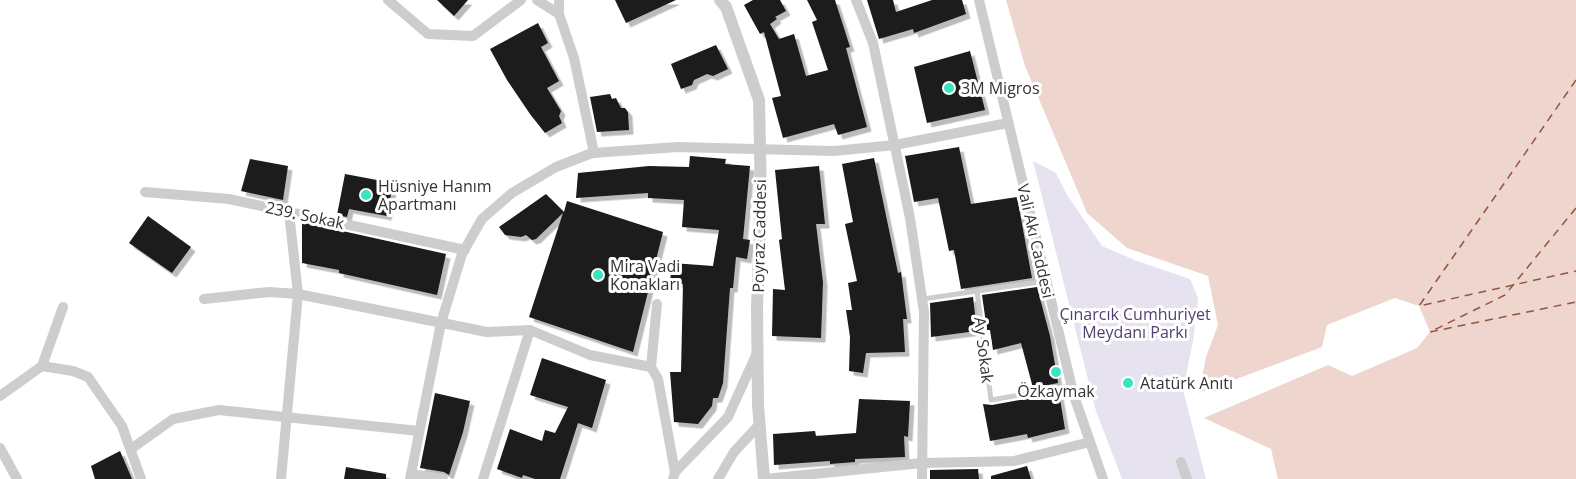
<svg xmlns="http://www.w3.org/2000/svg" width="1576" height="479" font-family="'Open Sans',sans-serif">
<style>
.green{fill:#e6e2ef}
.water{fill:#eed6cf}
.lines{fill:none;stroke-linecap:round;stroke-linejoin:round}
.ferry{stroke:#96543f;stroke-width:1.5;stroke-dasharray:8 6;stroke-linecap:butt}
.building{fill:#1a1a1a;filter:url(#shadow)}
.service{stroke:#cdcdcd;stroke-width:5}
.minor{stroke:#cdcdcd;stroke-width:10}
.tertiary{stroke:#cdcdcd;stroke-width:12}
.poi-dot{fill:#39e5bf;stroke:#fff;stroke-width:2}
.labels{text-anchor:middle;stroke-width:6;stroke-linejoin:round;paint-order:stroke}
.poi-label{font-size:16px;fill:#333;stroke:#fff;text-anchor:start}
.street-label{font-size:16px;fill:#333;stroke:#fff}
.park-label{font-size:16px;fill:#523f6f;stroke:#fff}
</style>
<defs>
<filter id="shadow"><feDropShadow dx="4.5" dy="4.5" stdDeviation="0" flood-color="#0004"/></filter>
</defs>
<rect width="100%" height="100%" fill="#fff"/>
<!-- green -->
<path class="green" d="M1033 161 1056 173 1067 195 1102 246 1137 261 1190 279 1198 298 1193 341 1183 390 1206 479H1122L1096 411Z"/>
<!-- water -->
<path class="water" d="M1006 0H1576V479H1278L1271 449 1204 418 1328 365 1352 376 1417 348 1430 332 1419 306 1395 298 1327 325 1322 347 1199 393 1206 357 1218 325 1208 276 1127 248 1087 213 1025 66Z"/>
<g class="lines">
<!-- ferry -->
<g class="ferry">
<path d="M1576 80 1419 306 1576 271"/>
<path d="M1576 208 1505 295 1430 332 1576 302"/>
</g>
</g>
<!-- building -->
<g class="building">
<path d="M437 0H468L454 16Z"/>
<path d="M615 0H676L626 23Z"/>
<path d="M753 0H780L786 11 775 17 777 19 770 24 779 39 794 34 806 76 828 70 812 22 817 20 807 0H835L850 47 846 48 867 127 838 135 834 124 783 138 772 98 781 96 764 32 760 34 744 5Z"/>
<path d="M867 0H893L896 12 932 0H962L966 14 914 33 913 29 879 39Z"/>
<path d="M538 23 548 43 541 47 559 81 547 88 561 111 559 116 562 123 545 133 530 114 507 80 490 49Z"/>
<path d="M716 45 728 69 713 76 707 74 694 80 692 85 681 89 671 64Z"/>
<path d="M970 51 985 110 927 123 914 67Z"/>
<path d="M610 94 612 99 616 98 621 108H625L628 112 629 130 597 132 590 97Z"/>
<path d="M959 147 971 204 1017 197 1032 278 961 289 954 250 949 251 938 198 914 202 905 156Z"/>
<path d="M690 156 726 159 725 164 750 166 743 239 750 240 747 259 736 257 733 288H730L723 383 718 398H713L712 406 698 424 674 422 670 372H681L683 284 670 282 672 263 713 266 719 230 682 227 684 200 648 198V193L576 198 578 173 649 166 689 167Z"/>
<path d="M874 158 898 273 901 272 907 319H903L905 352 866 353 863 373 849 371 850 337 846 310H852L848 283 857 281 845 224 853 222 842 164Z"/>
<path d="M250 159 288 166 283 200 241 191Z"/>
<path d="M819 166 825 224H816L823 282 821 338 772 336 773 289 785 290 779 240 782 239 775 170Z"/>
<path d="M345 174 393 183 387 216 349 209 347 217 337 215Z"/>
<path d="M546 194 564 212 567 201 663 232 633 352 529 317 563 213 536 239 532 240 526 235 521 237 505 235 499 227Z"/>
<path d="M148 216 191 247 172 273 129 243Z"/>
<path d="M302 222 446 254 437 295 339 273V270L302 263Z"/>
<path d="M1037 287 1050 336 1058 382V383L1033 388 1021 343 993 350 990 330H987L982 295Z"/>
<path d="M973 297 977 331 931 337 930 303Z"/>
<path d="M542 358 606 380 592 428 578 423 560 479H535L523 475 522 478 497 469 510 429 542 441 545 430 555 433 568 407 530 395Z"/>
<path d="M435 393 470 401 463 432 449 475 444 472 420 468Z"/>
<path d="M1059 393 1065 429 1028 438 1027 434 990 441 983 404 992 405Z"/>
<path d="M859 399 910 401 908 437 904 436 905 457 855 459V462L830 464V461L774 465 773 434 815 431 816 436 856 433Z"/>
<path d="M120 451 132 479H95L91 466Z"/>
<path d="M1027 466 1031 479H991V476Z"/>
<path d="M346 467 386 474V479H344Z"/>
<path d="M978 469 979 479H930V470Z"/>
</g>
<g class="lines">
<!-- service -->
<g class="service">
<path d="M977 291 991 400 1071 386"/>
<path d="M923 299 1046 281"/>
</g>
<!-- minor -->
<g class="minor">
<path d="M388 0 428 34 473 36 521 0"/>
<path d="M537 0 559 14V0"/>
<path d="M856 0 873 43 910 218 924 312 922 479"/>
<path d="M979 0 1074 396 1103 479"/>
<path d="M559 14 574 58 594 153"/>
<path d="M145 192 229 199 465 250"/>
<path d="M204 299 269 292 298 294 487 332 530 330 590 355 651 367"/>
<path d="M657 304 651 367 658 379 675 472"/>
<path d="M42 366 73 371 88 377 122 426 141 479"/>
<path d="M0 396 42 366 63 307"/>
<path d="M0 448 17 479"/>
<path d="M131 449 173 419 219 410 419 431"/>
<path d="M1181 462 1187 479"/>
<path d="M411 474 443 479"/>
<path d="M281 479 298 294 289 212"/>
<path d="M410 479 441 323 462 254 482 219 512 193 556 167 592 153 678 147 834 151 895 145 1008 123"/>
<path d="M483 479 530 330"/>
<path d="M673 479 675 472 728 417 757 353"/>
<path d="M718 479 734 452 759 425"/>
<path d="M765 479 922 463 1014 461 1090 442"/>
</g>
<!-- tertiary -->
<path class="tertiary" d="M720 0 726 7 759 100 761 201 757 308 758 405 764 479"/>
</g>
<!-- markers -->
<g class="poi-dot">
<circle cx="949" cy="88" r="6"/>
<circle cx="366" cy="195" r="6"/>
<circle cx="598" cy="275" r="6"/>
<circle cx="1056" cy="372" r="6"/>
<circle cx="1128" cy="383" r="6"/>
</g>
<g class="labels">
<!-- poi labels -->
<g class="poi-label">
<text x="961" y="94">3M Migros</text>
<text x="378" y="192">Hüsniye Hanım<tspan x="378" dy="18">Apartmanı</tspan></text>
<text x="610" y="272">Mira Vadi<tspan x="610" dy="18">Konakları</tspan></text>
<text x="1140" y="389">Atatürk Anıtı</text>
<text x="1056" y="397" text-anchor="middle">Özkaymak</text>
</g>
<!-- street labels -->
<g class="street-label">
<text transform="translate(305 215) rotate(12)" y="6">239. Sokak</text>
<text transform="translate(759 236) rotate(-89)" y="6">Poyraz Caddesi</text>
<text transform="translate(1036 241) rotate(77)" y="6">Vali Akı Caddesi</text>
<text transform="translate(984 350) rotate(83)" y="6">Ay Sokak</text>
</g>
<!-- park labels -->
<g class="park-label">
<text x="1135" y="320">Çınarcık Cumhuriyet<tspan x="1135" dy="18">Meydanı Parkı</tspan></text>
</g>
</g>
</svg>
